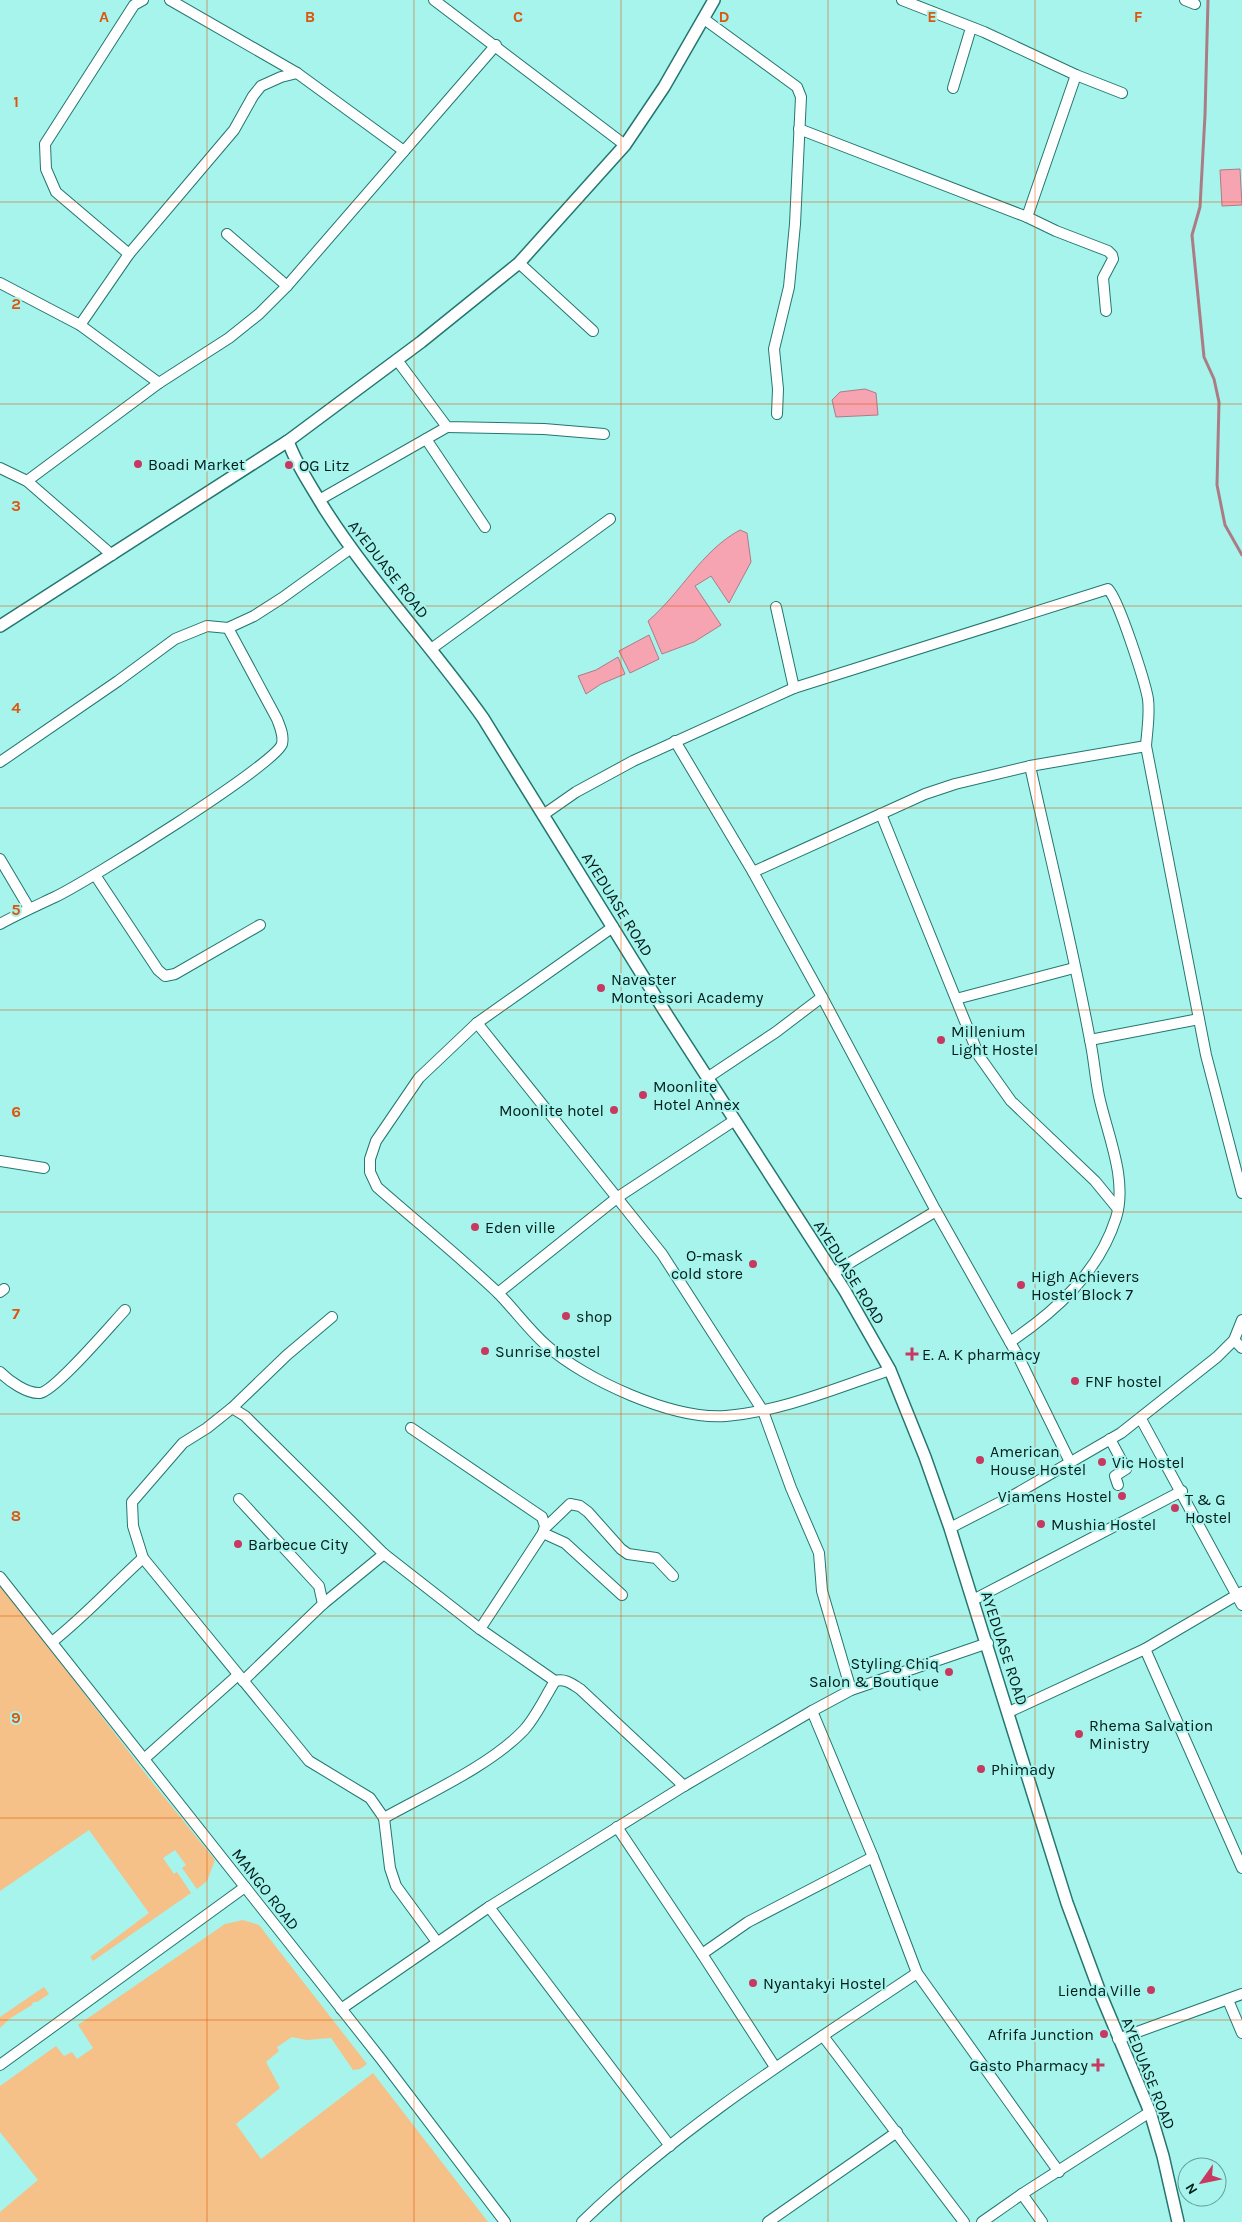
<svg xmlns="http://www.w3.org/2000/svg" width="1242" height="2222" font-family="Karla,sans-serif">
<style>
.green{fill:#f5c188}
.water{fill:#f6a4b2;stroke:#ac7c85}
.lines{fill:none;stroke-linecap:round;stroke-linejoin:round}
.stream{stroke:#ac7c85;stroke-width:3}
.minor-casing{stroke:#247670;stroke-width:12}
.tertiary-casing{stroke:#247670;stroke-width:14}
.minor{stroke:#fff;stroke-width:10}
.tertiary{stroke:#fff;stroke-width:11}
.grid{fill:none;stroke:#dc560d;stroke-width:1;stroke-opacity:0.55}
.poi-dot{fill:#c73961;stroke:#a6f4ec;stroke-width:2}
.labels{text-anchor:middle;stroke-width:4;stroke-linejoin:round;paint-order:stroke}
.poi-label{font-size:16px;fill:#001d1b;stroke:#a6f4ec;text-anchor:start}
.street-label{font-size:16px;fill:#001d1b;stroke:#a6f4ec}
.grid-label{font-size:16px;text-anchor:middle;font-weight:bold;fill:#dc560d;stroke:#a6f4ec;stroke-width:4;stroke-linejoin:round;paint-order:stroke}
</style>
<rect width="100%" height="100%" fill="#a6f4ec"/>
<!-- green -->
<g class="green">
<path d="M0 1584 152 1782 215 1860 207 1881 197 1889 182 1868 186 1865 175 1850 163 1858 174 1874 177 1872 191 1893 93 1961 90 1957 149 1913 89 1830 0 1891Z"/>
<path d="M243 1920 259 1925 367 2064 360 2069 353 2070 331 2038 306 2040 292 2037 277 2047 279 2051 266 2062 280 2088 236 2124 261 2159 373 2073 488 2222H0V2212L38 2180 0 2132V2086L56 2046 64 2056 72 2052 77 2059 93 2048 78 2025 225 1924Z"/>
<path d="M44 1987 49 1994 37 2002H33L32 2005 9 2019 0 2028V2017Z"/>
</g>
<!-- water -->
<g class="water">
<path d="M1240 169 1242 205 1222 206 1220 170Z"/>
<path d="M865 389 876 393 878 415 836 417 832 400 840 392Z"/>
<path d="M740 530 747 533 751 562 729 603 711 576 695 586 721 625 694 642 662 654 648 621C681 593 701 551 740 530Z"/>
<path d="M649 635 659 659 630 673 619 651Z"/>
<path d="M618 657 625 674 601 684 586 694 578 676 596 670Z"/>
</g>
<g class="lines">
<!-- stream -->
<path class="stream" d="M1208 0 1205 115 1200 207 1192 235 1204 357 1214 379 1219 402 1217 485 1225 525 1242 555"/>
<defs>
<g id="minor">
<path d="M170 0 297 73 404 151"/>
<path d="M434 0 625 145"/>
<path d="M902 0 984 32 1076 75 1122 93"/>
<path d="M1185 0 1195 4"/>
<path d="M704 19 797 87 801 97 795 224 789 287 774 349 778 389 777 414"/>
<path d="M953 88 971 28"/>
<path d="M799 129 1027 217 1056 231 1108 251 1112 255 1113 259 1103 278 1106 311"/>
<path d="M1027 217 1076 75"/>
<path d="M227 234 287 286"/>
<path d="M129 254 56 192 46 169 45 144 134 5 143 0"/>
<path d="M519 263 593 331"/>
<path d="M0 283 80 325 159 383"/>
<path d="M80 325 129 254 234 130 253 96 261 86 281 77 297 73"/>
<path d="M397 360 447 427 544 429 604 434"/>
<path d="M447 427 426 439 485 527"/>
<path d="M0 468 27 481 112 555"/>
<path d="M27 481 159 383 229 338 259 314 287 286 496 45"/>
<path d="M319 500 426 439"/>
<path d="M776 607 794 688"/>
<path d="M431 649 610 519"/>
<path d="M675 741 753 872 822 997 936 1211 1019 1358 1070 1462"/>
<path d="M0 762 118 681 175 639 207 626 228 628 254 616 282 598 350 549"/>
<path d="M881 814 979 1056 1011 1101 1095 1181 1118 1209"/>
<path d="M543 815 576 792 633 761 794 688 1108 589C1119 600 1145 682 1148 699 1150 715 1147 731 1146 746L1206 1055 1242 1193"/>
<path d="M0 859 29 908"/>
<path d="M753 872 925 794 955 784 1030 766 1146 746"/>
<path d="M95 875 158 970 165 976 175 974 260 925"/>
<path d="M0 924C18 914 36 906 55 897 85 883 275 765 282 744 284 735 280 727 277 719L228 628"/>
<path d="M613 927 477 1023 419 1078 376 1141 370 1159V1172L377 1187C417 1222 459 1256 497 1292 514 1309 528 1329 546 1345 585 1380 673 1420 726 1416 783 1411 836 1388 890 1370"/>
<path d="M956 999 1074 968"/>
<path d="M477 1023 662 1254 763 1411 791 1488 819 1553 822 1591 851 1690"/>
<path d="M1090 1040 1199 1019"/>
<path d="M707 1078 776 1032 822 997"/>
<path d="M0 1161 44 1168"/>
<path d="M833 1273 936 1211"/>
<path d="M0 1292 4 1289"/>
<path d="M498 1293 618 1197 735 1120"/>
<path d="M332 1317 287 1355 232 1408 207 1428 183 1443 132 1502 133 1526 143 1558 309 1761 370 1798 384 1818 390 1868 396 1886 437 1942"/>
<path d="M1234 1340 1242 1348"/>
<path d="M1010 1342C1056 1311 1099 1272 1116 1218 1128 1179 1107 1134 1099 1096 1095 1077 1094 1058 1090 1040 1073 948 1050 857 1030 766"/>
<path d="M0 1372C9 1381 27 1394 40 1393 55 1391 111 1325 125 1310"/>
<path d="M232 1408 245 1416 384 1554 480 1629 555 1681C565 1678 572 1684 580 1689L684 1786"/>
<path d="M1141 1419 1242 1605"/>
<path d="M411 1428 542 1517 545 1526 543 1533 480 1629"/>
<path d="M1110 1439 1126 1469 1115 1476 1118 1485"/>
<path d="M239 1499 319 1586 323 1604"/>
<path d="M545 1528 570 1504 580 1506 588 1512 621 1549 628 1554 656 1558 673 1576"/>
<path d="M950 1528 1014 1495 1121 1433 1217 1357 1234 1340 1242 1320"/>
<path d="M543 1533 565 1543 622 1595"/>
<path d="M0 1577 381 2059 505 2222"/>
<path d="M973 1600 1182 1491"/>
<path d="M52 1642C85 1616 112 1586 143 1558"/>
<path d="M1145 1649 1242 1868"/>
<path d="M243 1681 323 1604 384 1554"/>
<path d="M812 1711 873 1857 917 1973 1059 2172"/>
<path d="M1009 1712 1145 1649 1242 1592"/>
<path d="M144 1759 238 1675"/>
<path d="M384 1818C427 1794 491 1765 524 1730 536 1717 545 1697 555 1681"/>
<path d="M617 1827 702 1954 775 2067"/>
<path d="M489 1907 670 2146"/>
<path d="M702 1954 748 1922 873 1857"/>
<path d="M1228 2000 1242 2033"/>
<path d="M341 2009 489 1907 684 1786 812 1711 851 1690 988 1643"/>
<path d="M823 2036 964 2222"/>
<path d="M1118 2039 1242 1994"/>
<path d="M0 2065 245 1887"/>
<path d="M1022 2194 1042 2222"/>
<path d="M582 2222C682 2125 802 2050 917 1973"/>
<path d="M768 2222 897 2132"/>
<path d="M982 2222 1022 2194 1150 2112"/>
</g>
<g id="tertiary">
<path d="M288 441C296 464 311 486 324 508 371 582 432 646 483 718L667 1015 845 1291 890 1370 925 1457 950 1528 1067 1903 1101 1995 1150 2112 1163 2156 1178 2222"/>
<path d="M0 626 288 441 421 342 519 263 625 145 664 87 714 0"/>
</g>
</defs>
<!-- minor casing -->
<use href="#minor" class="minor-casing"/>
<!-- tertiary casing -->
<use href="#tertiary" class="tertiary-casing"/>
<!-- minor -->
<use href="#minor" class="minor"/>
<!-- tertiary -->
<use href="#tertiary" class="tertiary"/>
</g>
<!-- grid -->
<path class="grid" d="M207 0V2222M414 0V2222M621 0V2222M828 0V2222M1035 0V2222M0 202H1242M0 404H1242M0 606H1242M0 808H1242M0 1010H1242M0 1212H1242M0 1414H1242M0 1616H1242M0 1818H1242M0 2020H1242"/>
<!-- markers -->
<g class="poi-dot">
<circle cx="138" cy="464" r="5"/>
<circle cx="289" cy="465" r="5"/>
<circle cx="601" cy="988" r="5"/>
<circle cx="941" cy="1040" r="5"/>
<circle cx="643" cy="1095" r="5"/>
<circle cx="614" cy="1110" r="5"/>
<circle cx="475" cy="1227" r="5"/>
<circle cx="753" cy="1264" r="5"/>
<circle cx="1021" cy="1285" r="5"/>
<circle cx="566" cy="1316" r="5"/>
<circle cx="485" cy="1351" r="5"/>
<path d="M909.5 1346.5h5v5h5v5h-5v5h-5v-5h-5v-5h5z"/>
<circle cx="1075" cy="1381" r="5"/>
<circle cx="980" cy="1460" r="5"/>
<circle cx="1102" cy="1462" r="5"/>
<circle cx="1122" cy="1496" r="5"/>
<circle cx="1175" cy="1508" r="5"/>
<circle cx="1041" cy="1524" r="5"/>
<circle cx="238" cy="1544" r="5"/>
<circle cx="949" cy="1672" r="5"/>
<circle cx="1079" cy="1734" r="5"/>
<circle cx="981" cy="1769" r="5"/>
<circle cx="753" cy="1983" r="5"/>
<circle cx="1151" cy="1990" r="5"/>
<circle cx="1104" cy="2034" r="5"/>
<path d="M1095.5 2057.5h5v5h5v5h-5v5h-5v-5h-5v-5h5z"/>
</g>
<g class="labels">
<!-- poi labels -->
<g class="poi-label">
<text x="148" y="470">Boadi Market</text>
<text x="299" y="471">OG Litz</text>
<text x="611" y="985">Navaster<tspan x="611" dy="18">Montessori Academy</tspan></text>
<text x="951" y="1037">Millenium<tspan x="951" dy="18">Light Hostel</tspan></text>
<text x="653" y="1092">Moonlite<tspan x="653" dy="18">Hotel Annex</tspan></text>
<text x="604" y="1116" text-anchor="end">Moonlite hotel</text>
<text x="485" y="1233">Eden ville</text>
<text x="743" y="1261" text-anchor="end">O-mask<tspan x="743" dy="18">cold store</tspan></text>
<text x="1031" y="1282">High Achievers<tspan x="1031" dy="18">Hostel Block 7</tspan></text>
<text x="576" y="1322">shop</text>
<text x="495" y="1357">Sunrise hostel</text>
<text x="922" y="1360">E. A. K pharmacy</text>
<text x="1085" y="1387">FNF hostel</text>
<text x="990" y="1457">American<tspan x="990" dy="18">House Hostel</tspan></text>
<text x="1112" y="1468">Vic Hostel</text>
<text x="1112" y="1502" text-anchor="end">Viamens Hostel</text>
<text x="1185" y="1505">T &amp; G<tspan x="1185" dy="18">Hostel</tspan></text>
<text x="1051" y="1530">Mushia Hostel</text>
<text x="248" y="1550">Barbecue City</text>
<text x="939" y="1669" text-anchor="end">Styling Chiq<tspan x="939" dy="18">Salon &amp; Boutique</tspan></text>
<text x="1089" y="1731">Rhema Salvation<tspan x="1089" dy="18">Ministry</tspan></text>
<text x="991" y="1775">Phimady</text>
<text x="763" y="1989">Nyantakyi Hostel</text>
<text x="1141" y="1996" text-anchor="end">Lienda Ville</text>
<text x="1094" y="2040" text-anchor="end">Afrifa Junction</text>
<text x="1088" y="2071" text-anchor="end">Gasto Pharmacy</text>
</g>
<!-- street labels -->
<g class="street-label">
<text transform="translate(389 569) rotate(52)" y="6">AYEDUASE ROAD</text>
<text transform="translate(618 904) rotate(58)" y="6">AYEDUASE ROAD</text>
<text transform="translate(850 1272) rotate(58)" y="6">AYEDUASE ROAD</text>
<text transform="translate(1005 1648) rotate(72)" y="6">AYEDUASE ROAD</text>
<text transform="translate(266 1889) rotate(52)" y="6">MANGO ROAD</text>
<text transform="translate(1149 2073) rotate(68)" y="6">AYEDUASE ROAD</text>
</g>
</g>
<g class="grid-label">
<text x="104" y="22">A</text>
<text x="310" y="22">B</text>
<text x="518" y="22">C</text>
<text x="724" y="22">D</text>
<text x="932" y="22">E</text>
<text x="1138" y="22">F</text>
<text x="16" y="107">1</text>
<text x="16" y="309">2</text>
<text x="16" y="511">3</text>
<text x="16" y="713">4</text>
<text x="16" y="915">5</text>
<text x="16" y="1117">6</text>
<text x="16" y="1319">7</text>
<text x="16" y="1521">8</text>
<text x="16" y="1723">9</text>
</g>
<!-- north arrow -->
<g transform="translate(1202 2182) rotate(237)"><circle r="24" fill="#a6f4ec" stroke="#649e98"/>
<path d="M0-4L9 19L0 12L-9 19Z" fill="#c73961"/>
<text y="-8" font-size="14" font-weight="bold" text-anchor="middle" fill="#001d1b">N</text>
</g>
</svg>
